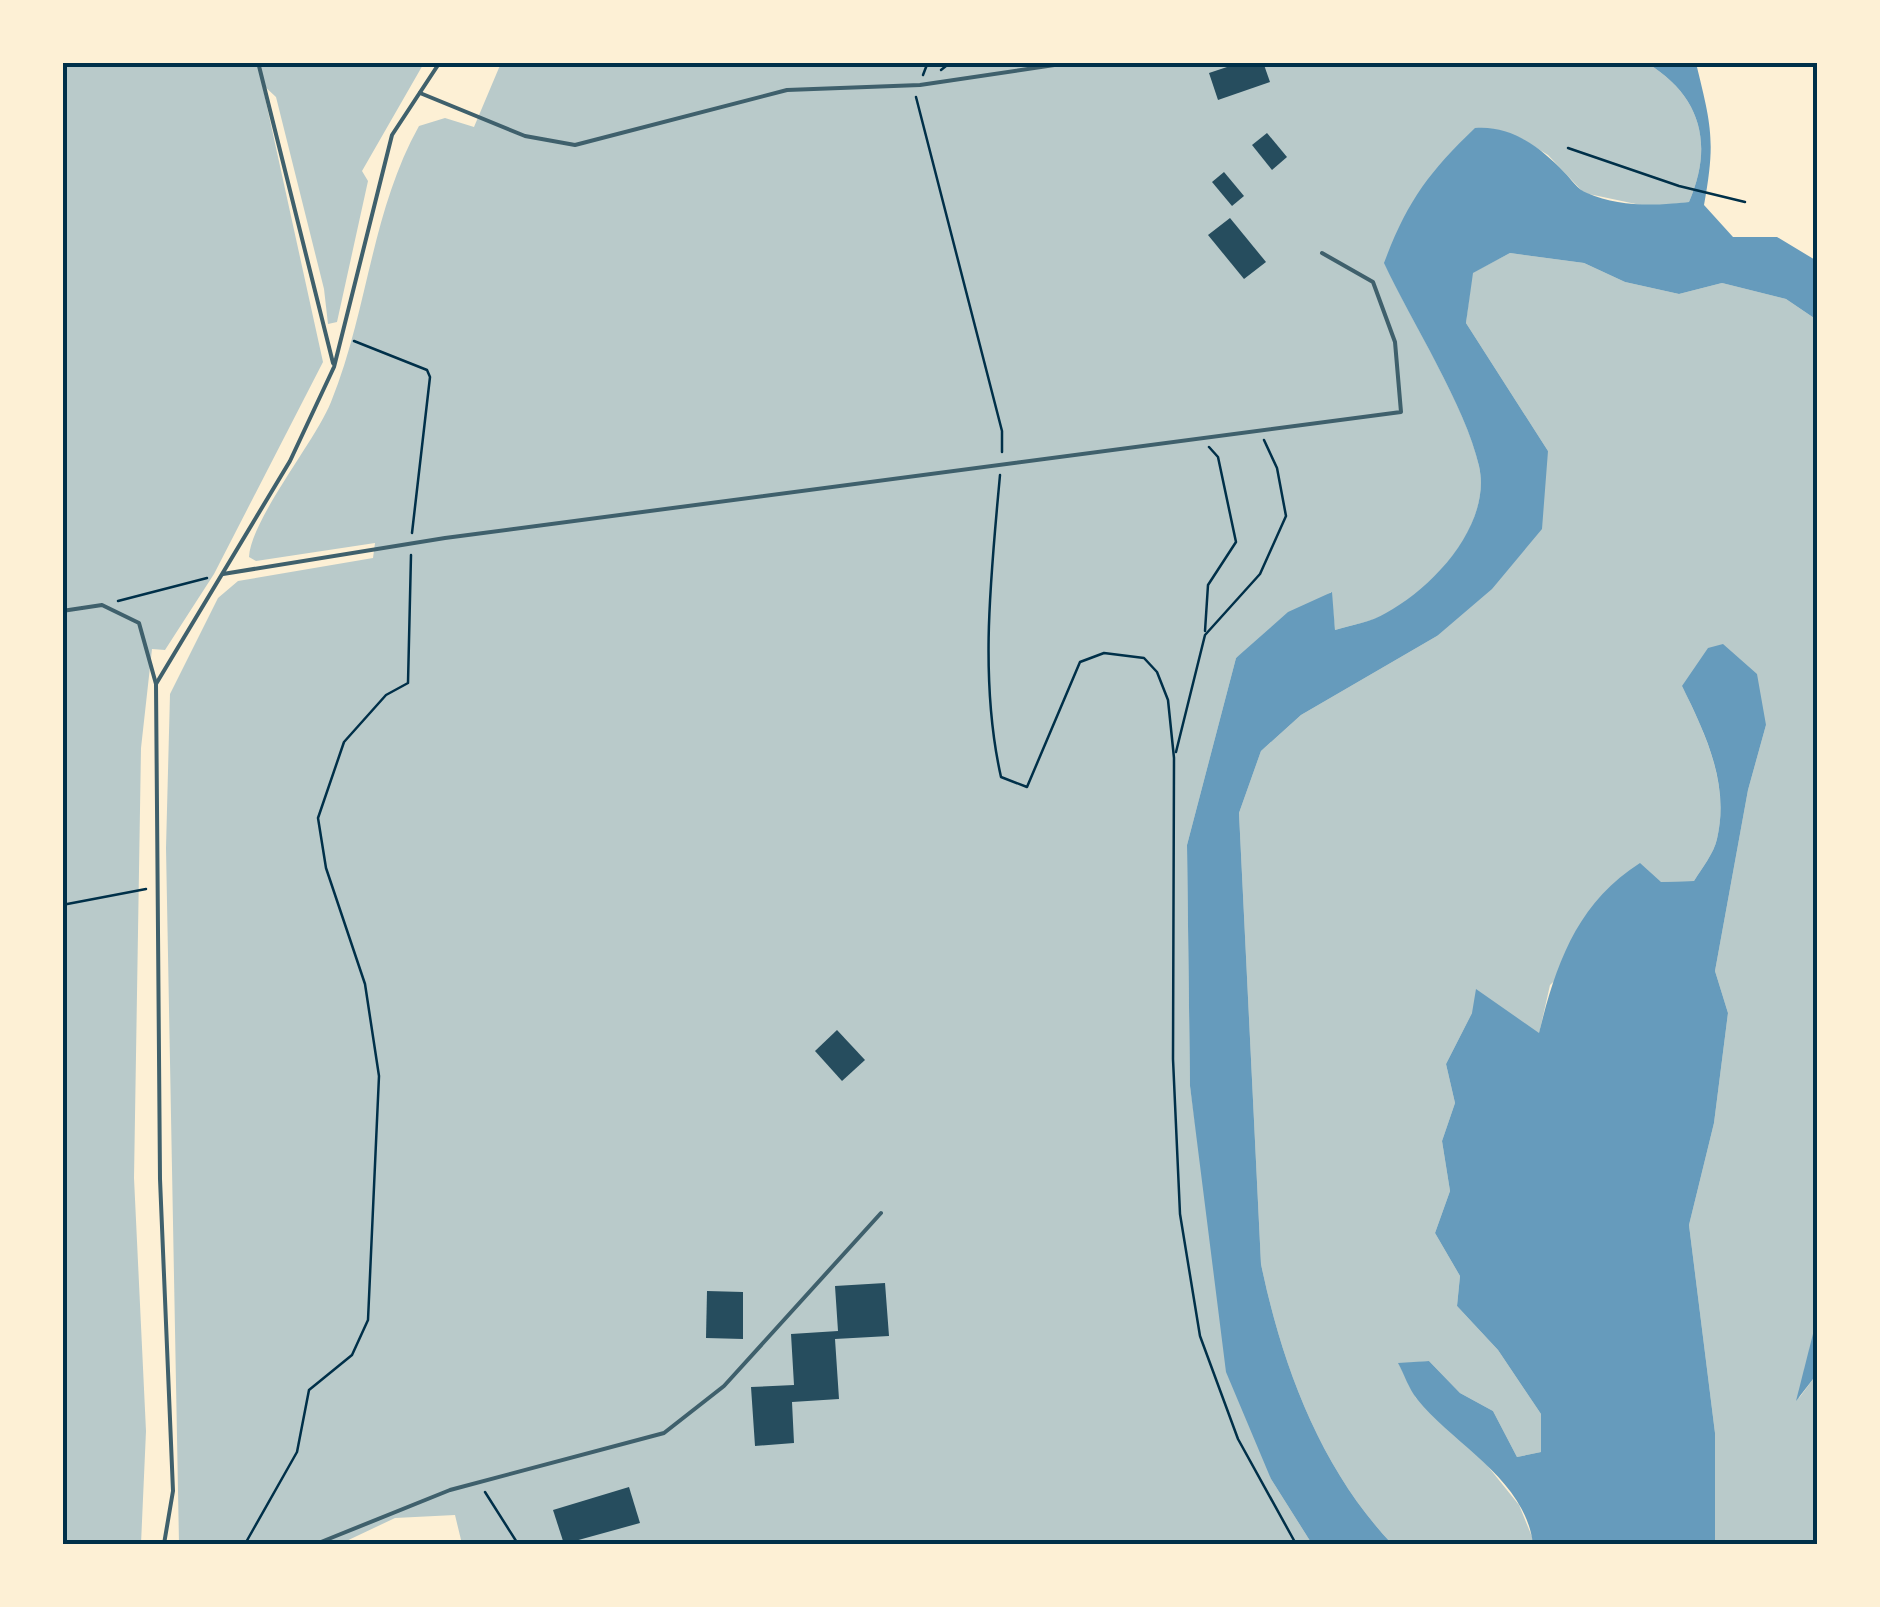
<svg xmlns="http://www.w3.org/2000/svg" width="1880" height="1607" font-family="'Noto Sans',sans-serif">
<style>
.green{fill:#b9caca}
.water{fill:#669bbc}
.building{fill:#264d5e}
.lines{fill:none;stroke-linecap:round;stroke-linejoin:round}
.path{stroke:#003049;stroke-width:2.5}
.service{stroke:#3f606c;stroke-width:4}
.neatline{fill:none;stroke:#003049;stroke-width:4}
</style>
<rect width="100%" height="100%" fill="#fdf0d5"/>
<!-- green -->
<g class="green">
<path d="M62 63H424L362 171 368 181 337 322 328 324 324 289 276 97 262 84 323 362 214 574 165 650 152 649 141 748 134 1178 146 1431 141 1544H63Z"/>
<path d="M501 63H1647C1701 96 1714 144 1689 202L1650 207 1584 193 1548 155 1519 137 1385 264C1411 321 1467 408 1479 466 1492 525 1434 588 1386 614 1371 622 1351 625 1335 630L1331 592 1236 658 1187 845 1190 1086 1207 1207 1271 1479 1312 1544H462L455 1515 395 1518 340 1544H179L166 848 170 694 218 598 238 581 373 558 375 543 256 561 249 557C251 519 315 442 331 402 368 311 371 212 419 126L445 118 474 127Z"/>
<path d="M1510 253 1584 263 1625 282 1679 294 1722 283 1786 299 1817 320 1818 1318 1799 1398 1817 1374V1544H1715V1433L1689 1225 1714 1123 1728 1013 1715 971 1748 790 1766 725 1682 686C1705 733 1730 785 1717 839 1714 853 1702 868 1694 881L1661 882 1550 985 1539 1034 1472 1013 1446 1064 1455 1103 1442 1141 1450 1191 1435 1233 1460 1276 1457 1306 1498 1350 1541 1414V1452L1517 1457 1493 1411 1460 1393 1429 1361 1399 1364 1416 1398 1474 1449 1519 1505 1535 1544H1392C1320 1468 1282 1365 1261 1264L1239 813 1261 751 1301 715 1437 636 1548 451 1466 323 1472 273Z"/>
</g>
<!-- water -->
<g class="water">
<path d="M1647 63H1696C1711 125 1716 140 1704 205L1733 237H1777L1817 261V320L1786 299 1722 283 1679 294 1625 282 1584 263 1510 253 1473 273 1466 323 1548 451 1542 529 1492 589 1437 636 1301 715 1261 751 1239 813 1261 1264C1282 1365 1320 1468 1392 1544H1312L1271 1479 1226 1372 1190 1086 1187 845 1236 658 1288 612 1332 592 1335 630C1351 625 1372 622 1386 613 1434 587 1492 524 1479 466 1466 407 1411 321 1384 263 1407 202 1428 173 1475 128 1511 125 1540 147 1564 172 1571 179 1578 190 1587 193 1619 207 1655 206 1689 202 1714 144 1701 96 1647 63Z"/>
<path d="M1723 644 1757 674 1766 725 1748 790 1715 971 1728 1013 1714 1123 1689 1225 1715 1433V1544H1533C1525 1479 1455 1446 1417 1399 1409 1389 1404 1374 1398 1363L1429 1361 1460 1393 1493 1411 1517 1457 1541 1452V1414L1498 1350 1457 1306 1460 1276 1435 1233 1450 1191 1442 1141 1455 1103 1446 1064 1472 1013 1476 989 1539 1033C1556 964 1577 903 1640 863L1661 882 1694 881C1702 868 1714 853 1717 839 1730 784 1705 733 1682 686L1708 648Z"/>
<path d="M1817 1318V1374L1796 1401Z"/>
</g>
<!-- building -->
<g class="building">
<path d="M1242 62H1263L1270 82 1218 100 1209 73Z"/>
<path d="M1267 133 1287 157 1272 170 1252 145Z"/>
<path d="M1224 172 1244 196 1232 206 1212 182Z"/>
<path d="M1230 218 1266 262 1244 279 1208 235Z"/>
<path d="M837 1030 865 1060 842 1081 815 1051Z"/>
<path d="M885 1283 889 1336 835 1339 839 1399 792 1402 794 1443 755 1446 751 1387 794 1385 791 1334 838 1331 835 1286Z"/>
<path d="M707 1291 743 1292V1339L706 1338Z"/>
<path d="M629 1487 640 1523 564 1544 553 1510Z"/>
</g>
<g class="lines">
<!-- path -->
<g class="path">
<path d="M941 70 951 62"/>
<path d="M923 75 928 62"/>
<path d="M916 97 1002 431V452"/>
<path d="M1568 148 1679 186 1745 202"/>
<path d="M354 341 427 370 430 377 412 533"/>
<path d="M1000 475C991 575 979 679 1001 777L1027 787 1080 662 1104 653 1144 658 1157 672 1168 700 1174 758 1173 1059 1180 1214 1200 1336 1238 1439 1296 1544"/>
<path d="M118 601 207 578"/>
<path d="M1205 631 1208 585 1236 542 1218 457 1209 447"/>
<path d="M1176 752 1205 635 1260 574 1286 516 1277 468 1264 440"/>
<path d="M62 905 146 889"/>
<path d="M485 1492 518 1544"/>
<path d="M245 1544 297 1452 309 1390 352 1355 368 1320 379 1076 365 984 326 868 318 818 344 742 386 695 408 683 411 555"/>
</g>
<!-- service -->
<g class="service">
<path d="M258 62 333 363"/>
<path d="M420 93 525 136 575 145 787 90 920 85 1061 64"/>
<path d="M223 574 445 538 1401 412 1395 342 1373 282 1322 253"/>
<path d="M62 611 102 605 139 623 156 684"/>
<path d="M164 1544 173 1491 160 1179 156 684 290 461 334 367 392 135 440 62"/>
<path d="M316 1544 450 1490 664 1433 724 1386 881 1213"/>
</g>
</g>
<!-- border -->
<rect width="1880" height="1607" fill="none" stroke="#fdf0d5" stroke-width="130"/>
<rect x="65" y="65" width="1750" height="1477" class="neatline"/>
</svg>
